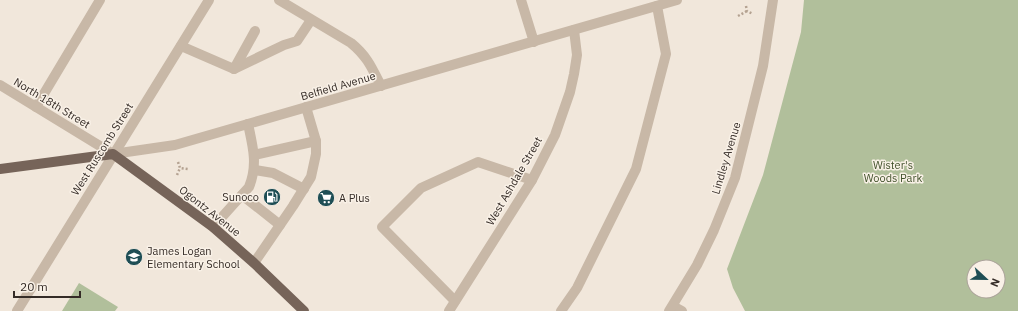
<svg xmlns="http://www.w3.org/2000/svg" width="1018" height="311" font-family="'IBM Plex Sans',sans-serif">
<style>
.green{fill:#b1bf9b;fill-rule:evenodd}
.lines{fill:none;stroke-linecap:round;stroke-linejoin:round}
.path{stroke:#b4a291;stroke-width:2.5;stroke-dasharray:2 2;stroke-linecap:butt}
.service{stroke:#c8b8a7;stroke-width:10}
.minor{stroke:#c8b8a7;stroke-width:10}
.tertiary{stroke:#c8b8a7;stroke-width:10}
.primary{stroke:#766459;stroke-width:10}
.labels{text-anchor:middle;stroke-width:3;stroke-linejoin:round;paint-order:stroke}
.street-label{font-size:11px;fill:#352c27;stroke:#f9f1e7}
.park-label{font-size:11px;fill:#42522c;stroke:#f9f1e7}
.poi-label{font-size:11px;fill:#352c27;stroke:#f9f1e7;text-anchor:start}
</style>
<rect width="100%" height="100%" fill="#f1e7db"/>
<!-- green -->
<g class="green">
<path d="M804 0H1018V311H745L733 288 727 269 763 175 801 32ZM974 267H998V291H974Z"/>
<path d="M79 283 118 307 115 311H62Z"/>
</g>
<g class="lines">
<!-- path -->
<g class="path">
<path d="M746 6 747 11 753 14"/>
<path d="M738 16 747 11"/>
<path d="M178 162 180 168 188 169"/>
<path d="M177 175 180 168"/>
</g>
<!-- service -->
<g class="service">
<path d="M521 0 534 42"/>
<path d="M181 46 234 69 284 45 297 41 311 20"/>
<path d="M234 69 255 31"/>
<path d="M36 107 100 0"/>
<path d="M254 155 316 141"/>
<path d="M255 170 273 173 304 189"/>
<path d="M242 195 280 225"/>
<path d="M213 227 249 187C258 165 253 147 248 124"/>
<path d="M254 263 293 206 311 177 316 154V141L306 107"/>
<path d="M455 301 382 227 421 188 478 162 532 180"/>
<path d="M673 306 682 311"/>
<path d="M561 311 577 288 636 169 666 54 657 6"/>
</g>
<!-- minor -->
<g class="minor">
<path d="M279 0 351 43C367 56 372 68 381 86"/>
<path d="M0 85 113 154"/>
<path d="M17 311 209 0"/>
<path d="M449 311 532 180 555 135 570 92 574 74 577 55 574 30"/>
<path d="M669 311 697 265 714 230 735 178 763 66 773 0"/>
</g>
<!-- tertiary -->
<path class="tertiary" d="M113 154 175 145 677 0"/>
<!-- primary -->
<path class="primary" d="M0 169 113 154 213 227 254 263 304 311"/>
</g>
<!-- icons -->
<defs>
<symbol id="fuel-disc" viewBox="-11 -11 22 22"><circle r="9.5" fill="#1e4e55" stroke="#f9f1e7"/><path d="M-5.5-6h7V0h2V4h1.3V-2.5L3-4.5l.8-.8L6-3V5H2.5V1h-1V6h-7ZM-4.2-4.7v3.2H.2V-4.7Z" fill="#fff"/></symbol>
<symbol id="supermarket-disc" viewBox="-11 -11 22 22"><circle r="9.5" fill="#1e4e55" stroke="#f9f1e7"/><path d="M-6-5.5h2.5l.6 2H6L4.5 2H-2.5L-4.4-4H-6ZM-1.5 3.2a1.3 1.3 0 1 0 .1 0ZM3 3.2a1.3 1.3 0 1 0 .1 0Z" fill="#fff"/></symbol>
<symbol id="school-disc" viewBox="-11 -11 22 22"><circle r="9.5" fill="#1e4e55" stroke="#f9f1e7"/><path d="M0-5L7-2L0 1L-7-2ZM-4 1L0 2.5L4 1V4Q0 6-4 4Z" fill="#fff"/></symbol>
</defs>
<g fill-rule="evenodd">
<use href="#fuel-disc" x="262" y="187" width="20" height="20"/>
<use href="#supermarket-disc" x="316" y="188" width="20" height="20"/>
<use href="#school-disc" x="124" y="247" width="20" height="20"/>
</g>
<g class="labels">
<!-- street labels -->
<g class="street-label">
<text transform="translate(338 86) rotate(-16)" y="4">Belfield Avenue</text>
<text transform="translate(52 103) rotate(31)" y="4">North 18th Street</text>
<text transform="translate(102 149) rotate(-58)" y="4">West Ruscomb Street</text>
<text transform="translate(726 158) rotate(-73)" y="4">Lindley Avenue</text>
<text transform="translate(514 181) rotate(-60)" y="4">West Ashdale Street</text>
<text transform="translate(210 211) rotate(38)" y="4">Ogontz Avenue</text>
</g>
<!-- park labels -->
<g class="park-label">
<text x="893" y="169">Wister's<tspan x="893" dy="13">Woods Park</tspan></text>
</g>
<!-- poi labels -->
<g class="poi-label">
<text x="259" y="201" text-anchor="end">Sunoco</text>
<text x="339" y="202">A Plus</text>
<text x="147" y="255">James Logan<tspan x="147" dy="13">Elementary School</tspan></text>
</g>
</g>
<!-- north arrow -->
<g transform="translate(986 279) rotate(112)"><circle r="19" fill="#f9f1e7" stroke="#aba29a"/>
<path d="M0-3L7 15L0 10L-7 15Z" fill="#1e4e55"/>
<text y="-6" font-size="11" font-weight="bold" text-anchor="middle" fill="#352c27">N</text>
</g>
<!-- scale -->
<path d="M14 291v6h66v-6" fill="none" stroke="#352c27" stroke-width="2"/>
<text x="20" y="291" font-size="12" fill="#352c27" stroke="#f9f1e7" stroke-width="3" paint-order="stroke">20 m</text>
</svg>
